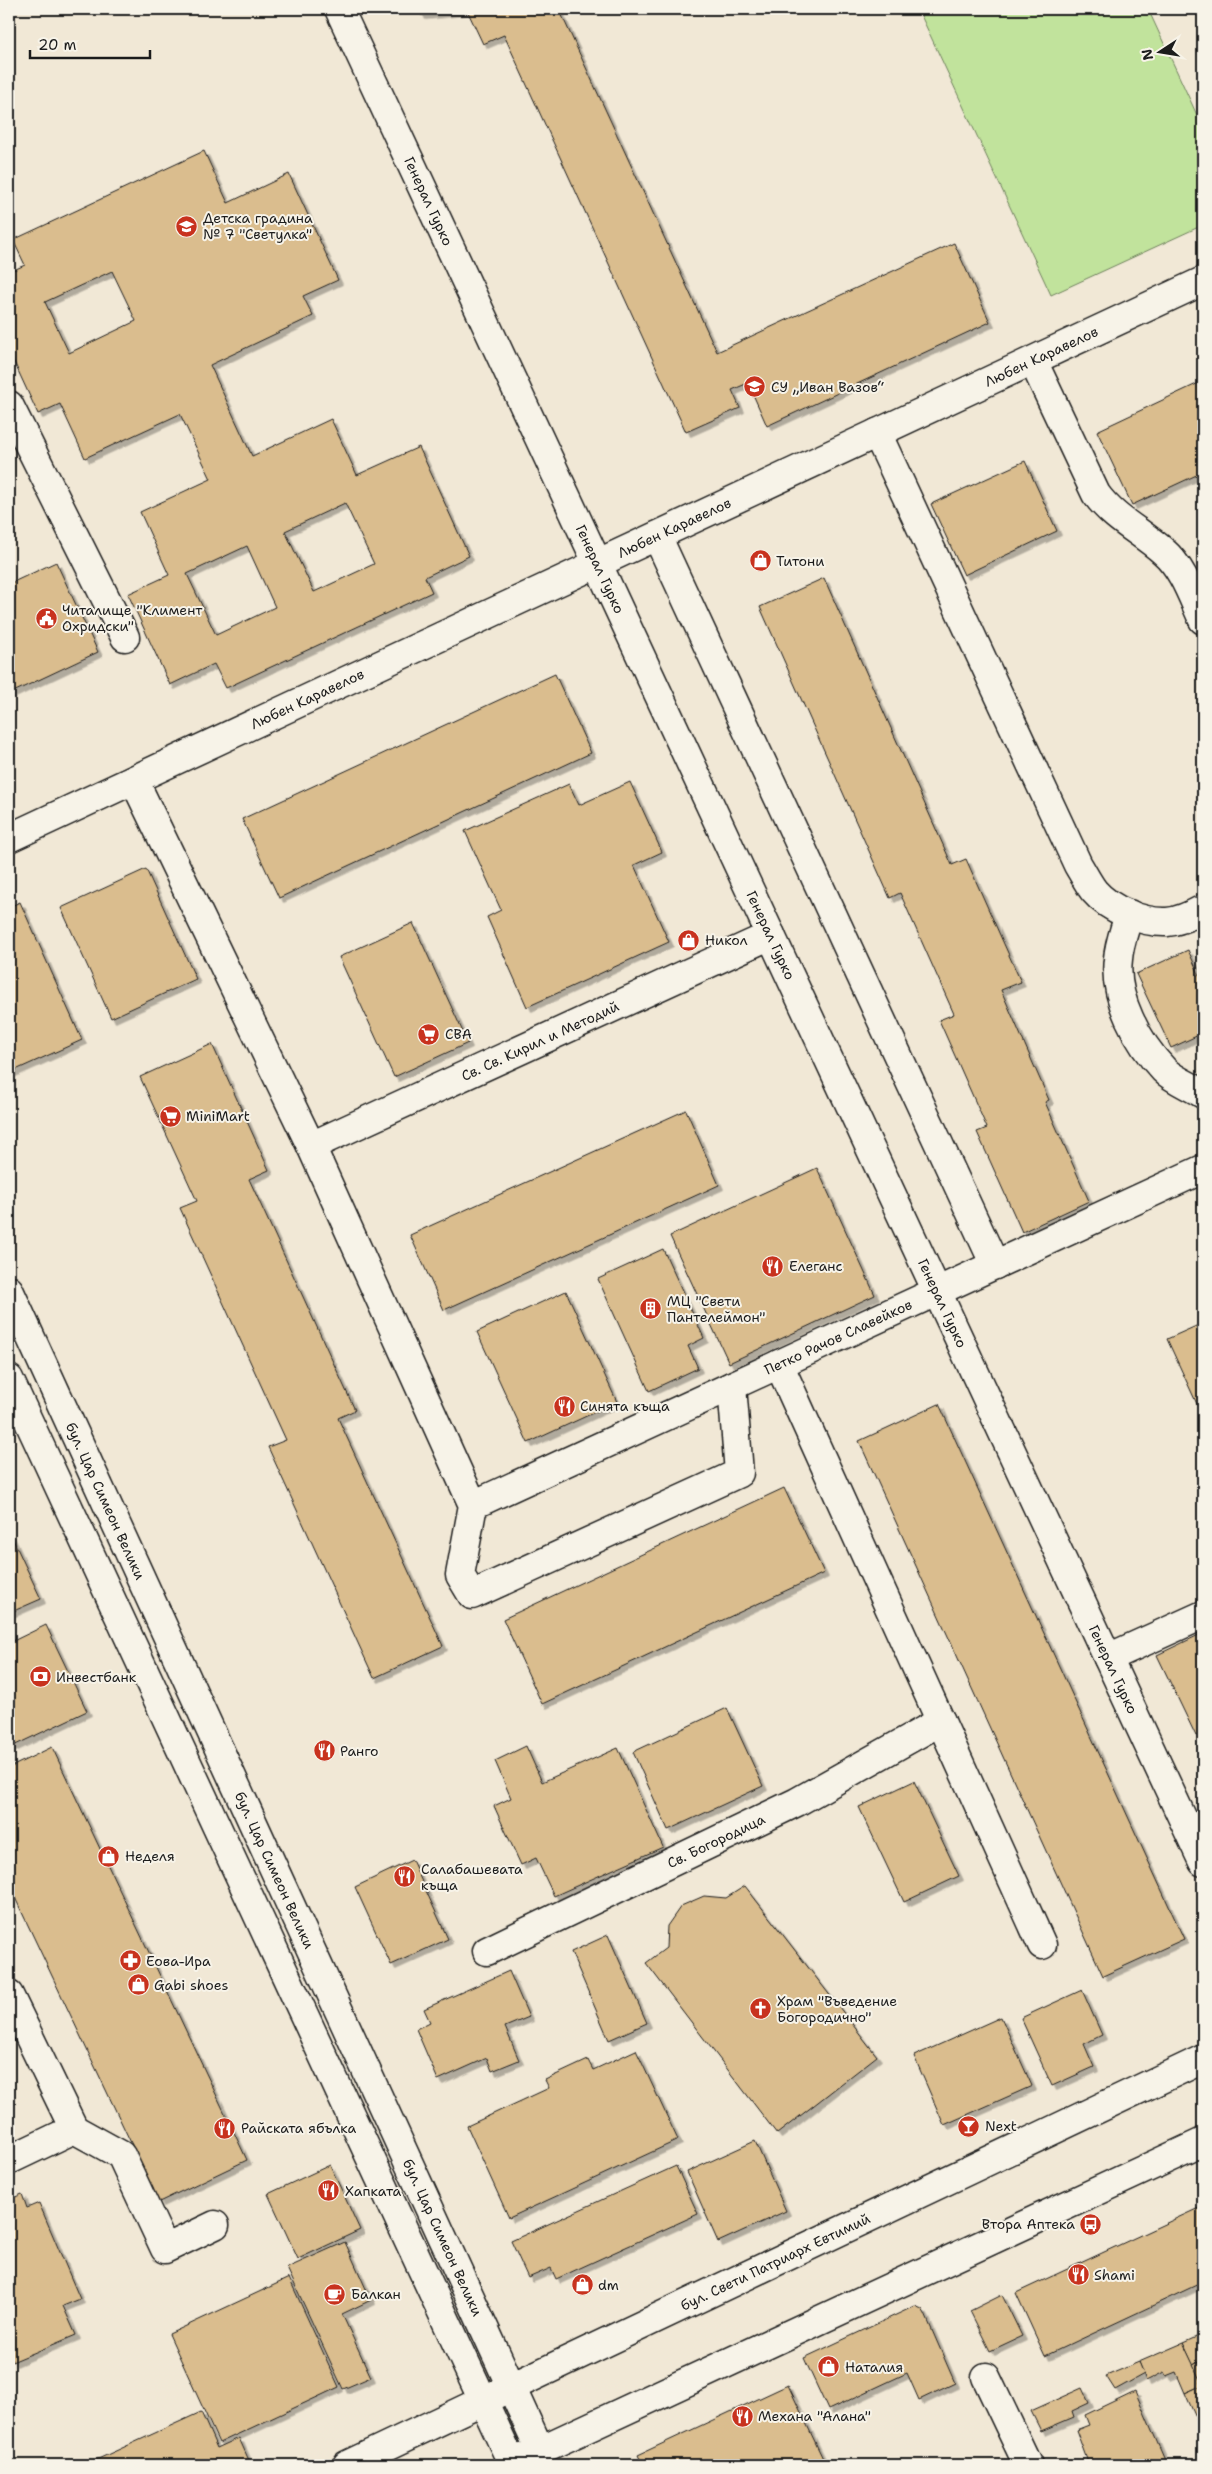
<svg xmlns="http://www.w3.org/2000/svg" width="1212" height="2474" font-family="'Shantell Sans',sans-serif">
<style>
.green{fill:#c1e39c;stroke:#6e805c}
.building{fill:#dabd8e;stroke:#1c1c1c;fill-rule:evenodd;filter:url(#shadow)}
.lines{fill:none;stroke-linecap:round;stroke-linejoin:round}
.minor-casing{stroke:#1c1c1c;stroke-width:31}
.major-casing{stroke:#1c1c1c;stroke-width:31}
.minor{stroke:#f7f3e8;stroke-width:28}
.major{stroke:#f7f3e8;stroke-width:28}
.labels{text-anchor:middle;stroke-width:4;stroke-linejoin:round;paint-order:stroke}
.street-label{font-size:14px;fill:#1c1c1c;stroke:#f7f3e8}
.poi-label{font-size:14px;fill:#1c1c1c;stroke:#f7f3e8;text-anchor:start}
</style>
<defs>
<filter id="shadow"><feDropShadow dx="4.5" dy="4.5" stdDeviation="0" flood-color="#0004"/></filter>
</defs>
<rect width="100%" height="100%" fill="#f1e8d6"/>
<filter id="ink" filterUnits="userSpaceOnUse"><feTurbulence type="fractalNoise" baseFrequency=".02" numOctaves="2"/><feDisplacementMap in="SourceGraphic" scale="10" xChannelSelector="R" yChannelSelector="G"/><feConvolveMatrix kernelMatrix="1 2 1 2 8 2 1 2 1" color-interpolation-filters="sRGB"/></filter>
<g filter="url(#ink)">
<!-- green -->
<path class="green" d="M918 9H1148L1203 128V225L1051 295Z"/>
<!-- building -->
<g class="building">
<path d="M418 9H559L717 352 954 243 990 322 767 426 748 383 732 390 740 408 686 432 504 35 483 44 467 10 421 15Z"/>
<path d="M204 151 228 203 289 174 338 280 303 296 313 316 210 365 252 456 331 419 357 475 419 447 469 556 425 577 432 592 226 688 214 664 170 685 128 594 169 575 140 512 211 479 180 414 85 458 60 404 38 414 9 351V272L25 265 13 240ZM112 271 136 321 69 353 45 302ZM345 503 374 564 314 592 285 531ZM247 546 275 607 216 635 187 574Z"/>
<path d="M1203 381V472L1132 505 1097 431Z"/>
<path d="M1025 461 1057 531 964 575 931 504Z"/>
<path d="M56 562 98 652 9 694V584Z"/>
<path d="M824 578 952 865 966 859 1021 982 1001 990 1049 1100 1045 1102 1089 1201 1022 1232 977 1132 987 1128 939 1020 954 1014 900 893 890 898 760 607Z"/>
<path d="M555 674 591 753 279 898 242 819Z"/>
<path d="M630 782 662 852 634 865 669 942 527 1007 487 917 501 910 465 831 569 784 579 805Z"/>
<path d="M146 869 196 979 111 1018 61 908Z"/>
<path d="M20 902 82 1040 9 1073V907Z"/>
<path d="M413 923 468 1043 394 1077 339 957Z"/>
<path d="M1188 950 1203 983V1033L1171 1048 1136 974Z"/>
<path d="M212 1044 269 1170 249 1179 355 1410 338 1418 443 1646 374 1678 268 1447 286 1440 180 1208 197 1201 140 1077Z"/>
<path d="M686 1110 719 1185 444 1310 410 1235Z"/>
<path d="M817 1168 875 1295 729 1363 670 1236Z"/>
<path d="M663 1249 704 1338 688 1346 698 1368 649 1391 598 1279Z"/>
<path d="M566 1291 617 1402 528 1443 477 1332Z"/>
<path d="M1203 1323V1417L1167 1339Z"/>
<path d="M939 1404 1184 1939 1103 1976 859 1441Z"/>
<path d="M784 1488 824 1573 542 1704 503 1619Z"/>
<path d="M9 1531 41 1599 9 1613Z"/>
<path d="M46 1625 87 1711 9 1748V1643Z"/>
<path d="M1203 1633V1732L1196 1736 1157 1655Z"/>
<path d="M727 1708 763 1786 668 1830 633 1752Z"/>
<path d="M526 1746 542 1782 618 1748 663 1847 554 1896 536 1858 521 1865 494 1806 511 1798 495 1761Z"/>
<path d="M52 1747 247 2160 159 2202 9 1885V1768Z"/>
<path d="M914 1781 959 1876 904 1902 859 1807Z"/>
<path d="M412 1860 448 1939 391 1965 355 1887Z"/>
<path d="M745 1886 877 2056 777 2134 646 1963 666 1948 667 1926 681 1906 704 1896 726 1898Z"/>
<path d="M608 1935 647 2023 609 2040 571 1952Z"/>
<path d="M509 1971 529 2017 505 2027 519 2060 492 2071 487 2058 438 2080 416 2029 430 2022 424 2009Z"/>
<path d="M1082 1990 1102 2035 1084 2044 1094 2067 1052 2086 1021 2018Z"/>
<path d="M1001 2017 1032 2086 944 2125 914 2056Z"/>
<path d="M636 2050 678 2140 509 2218 467 2126 549 2088 545 2080 588 2060 593 2070Z"/>
<path d="M755 2141 786 2211 718 2242 687 2172Z"/>
<path d="M330 2165 360 2230 298 2259 268 2194Z"/>
<path d="M676 2166 698 2214 556 2279 551 2268 528 2278 511 2241Z"/>
<path d="M22 2194 27 2208 39 2203 80 2299 63 2306 76 2335 12 2362 9 2354V2200Z"/>
<path d="M1203 2206V2282L1045 2356 1016 2293Z"/>
<path d="M345 2242 371 2300 342 2314 371 2377 343 2389 287 2268Z"/>
<path d="M289 2278 339 2387 219 2443 169 2334Z"/>
<path d="M1002 2295 1022 2336 990 2351 970 2311Z"/>
<path d="M915 2306 922 2309 925 2314 955 2383 919 2400 907 2373 828 2410 804 2358Z"/>
<path d="M1203 2334V2360L1193 2365 1183 2343Z"/>
<path d="M1183 2343 1203 2385 1185 2393 1176 2372 1166 2376 1164 2372 1146 2381 1139 2362Z"/>
<path d="M1203 2360V2386L1193 2365Z"/>
<path d="M1139 2362 1144 2374 1115 2390 1106 2376Z"/>
<path d="M788 2385 826 2465H643L638 2455Z"/>
<path d="M1203 2385V2418L1197 2420 1185 2393Z"/>
<path d="M1082 2388 1089 2403 1072 2411 1074 2417 1041 2431 1031 2411Z"/>
<path d="M1135 2391 1167 2465H1089L1076 2430 1089 2425 1085 2415Z"/>
<path d="M201 2412 217 2448 239 2438 251 2465H85Z"/>
</g>
<g class="lines">
<defs>
<g id="minor">
<path id="s1" d="M339 9 1203 1862"/>
<path d="M1033 361 1096 494C1114 519 1140 531 1163 551 1183 568 1192 596 1203 620"/>
<path d="M9 405 125 637"/>
<path d="M877 433 1078 865C1083 873 1088 883 1094 891 1110 910 1143 923 1167 922 1180 921 1192 915 1203 909"/>
<path d="M657 536 995 1265"/>
<path d="M134 780 311 1146 473 1505 460 1575 472 1595 739 1473 732 1386"/>
<path id="s2" d="M9 838 1203 281"/>
<path d="M1129 914C1125 929 1119 944 1118 959 1113 997 1138 1043 1164 1070 1174 1080 1191 1086 1203 1094"/>
<path id="s3" d="M311 1146 771 935"/>
<path d="M779 1364 1042 1945"/>
<path id="s4" d="M473 1505 1203 1169"/>
<path d="M1108 1658 1203 1615"/>
<path id="s5" d="M487 1951 797 1802 941 1721"/>
<path d="M9 1995 74 2129 121 2155 165 2249 215 2225"/>
<path d="M9 2160 74 2129"/>
<path d="M986 2377 1028 2465"/>
</g>
<g id="major">
<path id="s6" d="M9 1290 540 2450"/>
<path d="M9 1379 512 2463"/>
<path d="M525 2457 1203 2142"/>
<path id="s7" d="M347 2465 1203 2059"/>
</g>
</defs>
<!-- minor casing -->
<use href="#minor" class="minor-casing"/>
<!-- major casing -->
<use href="#major" class="major-casing"/>
<!-- minor -->
<use href="#minor" class="minor"/>
<!-- major -->
<use href="#major" class="major"/>
</g>
</g>
<!-- icons -->
<defs>
<symbol id="school-disc" viewBox="-11 -11 22 22"><circle r="9.5" fill="#c8321e" stroke="#f7f3e8"/><path d="M0-5L7-2L0 1L-7-2ZM-4 1L0 2.5L4 1V4Q0 6-4 4Z" fill="#fff"/></symbol>
<symbol id="shop-disc" viewBox="-11 -11 22 22"><circle r="9.5" fill="#c8321e" stroke="#f7f3e8"/><path d="M-5-2.5h2.3a2.7 3.5 0 0 1 5.4 0H5L5.5 6h-11ZM-1.5-2.5h3a1.5 2.3 0 0 0-3 0Z" fill="#fff"/></symbol>
<symbol id="civic-disc" viewBox="-11 -11 22 22"><circle r="9.5" fill="#c8321e" stroke="#f7f3e8"/><path d="M-.6-6.5H3V-4.5H.6V-3L4-1V1h2V6H-6V1h2V-1L-.6-3ZM-1.2 2.5V6h2.4V2.5Z" fill="#fff"/></symbol>
<symbol id="supermarket-disc" viewBox="-11 -11 22 22"><circle r="9.5" fill="#c8321e" stroke="#f7f3e8"/><path d="M-6-5.5h2.5l.6 2H6L4.5 2H-2.5L-4.4-4H-6ZM-1.5 3.2a1.3 1.3 0 1 0 .1 0ZM3 3.2a1.3 1.3 0 1 0 .1 0Z" fill="#fff"/></symbol>
<symbol id="restaurant-disc" viewBox="-11 -11 22 22"><circle r="9.5" fill="#c8321e" stroke="#f7f3e8"/><path d="M-5-6h1v4h1v-4h1v4h1v-4h1v5L-1.5 .5V6h-2V.5L-5-1ZM5-6V6H3V1.5H1.5Q1.5-4 5-6Z" fill="#fff"/></symbol>
<symbol id="building-disc" viewBox="-11 -11 22 22"><circle r="9.5" fill="#c8321e" stroke="#f7f3e8"/><path d="M-4-6H4V6H1V3H-1V6H-4ZM-2.5-4.3h1.7v1.8h-1.7ZM.8-4.3h1.7v1.8H.8ZM-2.5-1h1.7V.8h-1.7ZM.8-1h1.7V.8H.8Z" fill="#fff"/></symbol>
<symbol id="bank-disc" viewBox="-11 -11 22 22"><circle r="9.5" fill="#c8321e" stroke="#f7f3e8"/><path d="M-6-4H6V4H-6ZM0-2.3a2.3 2.3 0 1 0 0 4.6a2.3 2.3 0 1 0 0-4.6Z" fill="#fff"/></symbol>
<symbol id="pharmacy-disc" viewBox="-11 -11 22 22"><circle r="9.5" fill="#c8321e" stroke="#f7f3e8"/><path d="M-2-6h4v4h4v4h-4v4h-4v-4h-4v-4h4Z" fill="#fff"/></symbol>
<symbol id="church-disc" viewBox="-11 -11 22 22"><circle r="9.5" fill="#c8321e" stroke="#f7f3e8"/><path d="M-1.2-6h2.4v3.5h3.3v2.4h-3.3V6h-2.4V-.1h-3.3v-2.4h3.3Z" fill="#fff"/></symbol>
<symbol id="bar-disc" viewBox="-11 -11 22 22"><circle r="9.5" fill="#c8321e" stroke="#f7f3e8"/><path d="M-6-5H6L.8 .8V4.5H3.5V6h-7V4.5H-.8V.8Z" fill="#fff"/></symbol>
<symbol id="bus-disc" viewBox="-11 -11 22 22"><circle r="9.5" fill="#c8321e" stroke="#f7f3e8"/><path d="M-5-6H5V4H4V6H2V4H-2V6H-4V4H-5ZM-3.5-4V0h7V-4ZM-3.5 1.2v1.5H-2V1.2ZM2 1.2v1.5H3.5V1.2Z" fill="#fff"/></symbol>
<symbol id="cafe-disc" viewBox="-11 -11 22 22"><circle r="9.5" fill="#c8321e" stroke="#f7f3e8"/><path d="M-5.5-4.5H6V0H3Q3 3.5 0 3.5H-2.5Q-5.5 3.5-5.5 0ZM3-3.2v2h1.7v-2ZM-6 4.5H4V6H-6Z" fill="#fff"/></symbol>
</defs>
<g fill-rule="evenodd">
<use href="#school-disc" x="174" y="214" width="25" height="25"/>
<use href="#school-disc" x="742" y="374" width="25" height="25"/>
<use href="#shop-disc" x="748" y="548" width="25" height="25"/>
<use href="#civic-disc" x="34" y="606" width="25" height="25"/>
<use href="#shop-disc" x="676" y="928" width="25" height="25"/>
<use href="#supermarket-disc" x="416" y="1022" width="25" height="25"/>
<use href="#supermarket-disc" x="158" y="1104" width="25" height="25"/>
<use href="#restaurant-disc" x="760" y="1254" width="25" height="25"/>
<use href="#building-disc" x="638" y="1296" width="25" height="25"/>
<use href="#restaurant-disc" x="552" y="1394" width="25" height="25"/>
<use href="#bank-disc" x="28" y="1664" width="25" height="25"/>
<use href="#restaurant-disc" x="312" y="1738" width="25" height="25"/>
<use href="#shop-disc" x="96" y="1844" width="25" height="25"/>
<use href="#restaurant-disc" x="392" y="1864" width="25" height="25"/>
<use href="#pharmacy-disc" x="118" y="1948" width="25" height="25"/>
<use href="#shop-disc" x="126" y="1972" width="25" height="25"/>
<use href="#church-disc" x="748" y="1996" width="25" height="25"/>
<use href="#bar-disc" x="956" y="2114" width="25" height="25"/>
<use href="#restaurant-disc" x="212" y="2116" width="25" height="25"/>
<use href="#restaurant-disc" x="316" y="2178" width="25" height="25"/>
<use href="#bus-disc" x="1078" y="2212" width="25" height="25"/>
<use href="#restaurant-disc" x="1066" y="2262" width="25" height="25"/>
<use href="#shop-disc" x="570" y="2272" width="25" height="25"/>
<use href="#cafe-disc" x="322" y="2282" width="25" height="25"/>
<use href="#shop-disc" x="816" y="2354" width="25" height="25"/>
<use href="#restaurant-disc" x="730" y="2404" width="25" height="25"/>
</g>
<g class="labels">
<!-- street labels -->
<g class="street-label">
<text dy="5" stroke="none"><textPath href="#s1" startOffset="212">Генерал Гурко</textPath></text>
<text dy="5" stroke="none"><textPath href="#s2" startOffset="1139">Любен Каравелов</textPath></text>
<text dy="5" stroke="none"><textPath href="#s2" startOffset="734">Любен Каравелов</textPath></text>
<text dy="5" stroke="none"><textPath href="#s1" startOffset="618">Генерал Гурко</textPath></text>
<text dy="5" stroke="none"><textPath href="#s2" startOffset="329">Любен Каравелов</textPath></text>
<text dy="5" stroke="none"><textPath href="#s1" startOffset="1022">Генерал Гурко</textPath></text>
<text dy="5" stroke="none"><textPath href="#s3" startOffset="252">Св. Св. Кирил и Методий</textPath></text>
<text dy="5" stroke="none"><textPath href="#s1" startOffset="1428">Генерал Гурко</textPath></text>
<text dy="5" stroke="none"><textPath href="#s4" startOffset="402">Петко Рачов Славейков</textPath></text>
<text dy="5" stroke="none"><textPath href="#s6" startOffset="232">бул. Цар Симеон Велики</textPath></text>
<text dy="5" stroke="none"><textPath href="#s1" startOffset="1832">Генерал Гурко</textPath></text>
<text dy="5" stroke="none"><textPath href="#s5" startOffset="254">Св. Богородица</textPath></text>
<text dy="5" stroke="none"><textPath href="#s6" startOffset="638">бул. Цар Симеон Велики</textPath></text>
<text dy="5" stroke="none"><textPath href="#s6" startOffset="1042">бул. Цар Симеон Велики</textPath></text>
<text dy="5" stroke="none"><textPath href="#s7" startOffset="474">бул. Свети Патриарх Евтимий</textPath></text>
</g>
<!-- poi labels -->
<g class="poi-label">
<text x="203" y="223">Детска градина<tspan x="203" dy="16">№ 7 "Светулка"</tspan></text>
<text x="771" y="392">СУ „Иван Вазов“</text>
<text x="776" y="566">Титони</text>
<text x="62" y="615">Читалище "Климент<tspan x="62" dy="16">Охридски"</tspan></text>
<text x="705" y="945">Никол</text>
<text x="445" y="1039">CBA</text>
<text x="186" y="1121">MiniMart</text>
<text x="789" y="1271">Елеганс</text>
<text x="667" y="1306">МЦ "Свети<tspan x="667" dy="16">Пантелеймон"</tspan></text>
<text x="580" y="1411">Синята къща</text>
<text x="56" y="1682">Инвестбанк</text>
<text x="340" y="1756">Ранго</text>
<text x="125" y="1861">Неделя</text>
<text x="421" y="1874">Салабашевата<tspan x="421" dy="16">къща</tspan></text>
<text x="146" y="1966">Еова-Ира</text>
<text x="154" y="1990">Gabi shoes</text>
<text x="777" y="2006">Храм "Въведение<tspan x="777" dy="16">Богородично"</tspan></text>
<text x="985" y="2131">Next</text>
<text x="241" y="2133">Райската ябълка</text>
<text x="345" y="2196">Хапката</text>
<text x="1075" y="2229" text-anchor="end">Втора Аптека</text>
<text x="1094" y="2280">Shami</text>
<text x="598" y="2290">dm</text>
<text x="351" y="2299">Балкан</text>
<text x="845" y="2372">Наталия</text>
<text x="758" y="2421">Механа "Алана"</text>
</g>
</g>
<!-- margin -->
<rect width="1212" height="2474" fill="none" stroke="#f7f3e8" stroke-width="30"/>
<rect x="15" y="15" width="1182" height="2444" fill="none" stroke="#1c1c1c" stroke-width="2" filter="url(#ink)"/>
<!-- north arrow -->
<g transform="translate(1160 52) rotate(258)" stroke="#f7f3e8" stroke-width="4" paint-order="stroke">
<path d="M0-4L9 19L0 12L-9 19Z" fill="#1c1c1c"/>
<text y="-8" font-size="14" font-weight="bold" text-anchor="middle" fill="#1c1c1c">N</text>
</g>
<!-- scale -->
<path d="M30 50v8h120v-8" fill="none" stroke="#1c1c1c" stroke-width="2.5"/>
<text x="38" y="50" font-size="15" fill="#1c1c1c" stroke="#f7f3e8" stroke-width="4" paint-order="stroke">20 m</text>
</svg>
